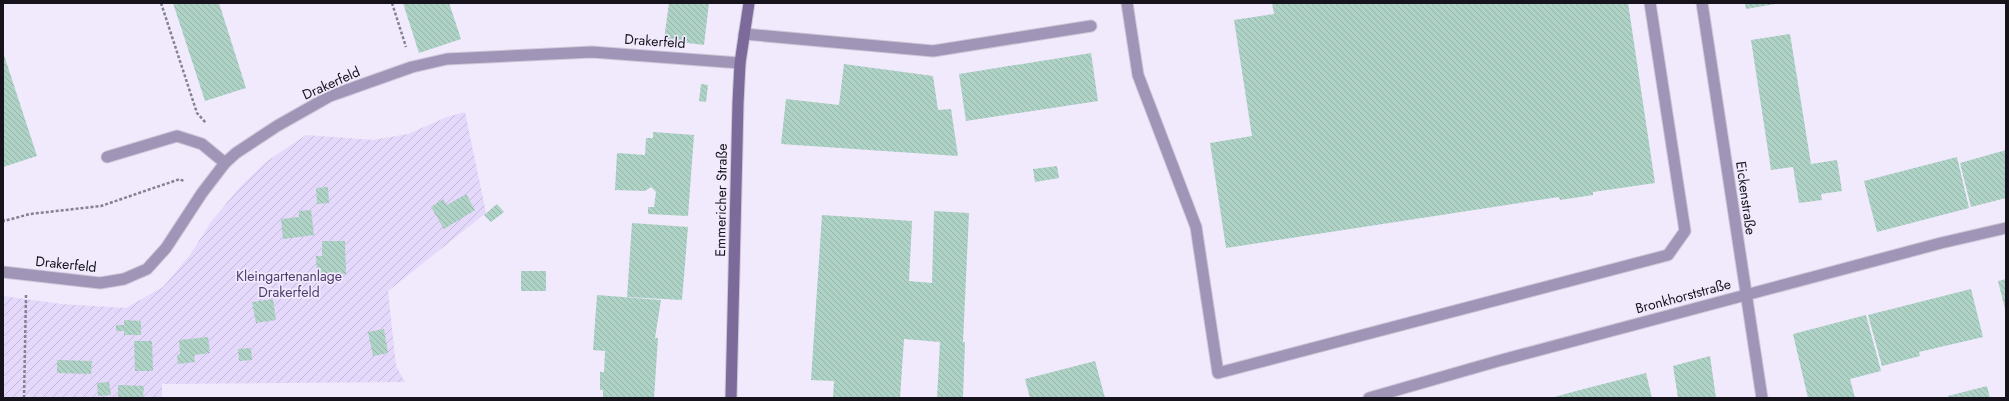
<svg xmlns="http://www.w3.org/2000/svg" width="2009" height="401" font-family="Jost,sans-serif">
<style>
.garden{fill:url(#garden-furrows)}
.building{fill:url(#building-back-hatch)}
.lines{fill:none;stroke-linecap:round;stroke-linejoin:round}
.service-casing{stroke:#cdc8d8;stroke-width:13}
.minor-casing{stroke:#cdc8d8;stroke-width:13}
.tertiary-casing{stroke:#cdc8d8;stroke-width:13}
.secondary-casing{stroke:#cdc8d8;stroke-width:13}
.path{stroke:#86818f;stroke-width:2.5;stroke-dasharray:3 2;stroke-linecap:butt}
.service{stroke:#a195b7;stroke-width:11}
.minor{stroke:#a195b7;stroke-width:11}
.tertiary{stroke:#a195b7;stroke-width:11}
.secondary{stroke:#7c6a9b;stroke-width:11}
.labels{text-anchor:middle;stroke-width:3.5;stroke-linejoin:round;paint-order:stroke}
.street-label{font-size:14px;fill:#17131d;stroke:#f0eafc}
.park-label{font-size:14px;fill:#4e3a6c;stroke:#f0eafc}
</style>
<defs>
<pattern id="garden-furrows" width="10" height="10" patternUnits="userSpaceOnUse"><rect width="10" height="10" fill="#e4d8fb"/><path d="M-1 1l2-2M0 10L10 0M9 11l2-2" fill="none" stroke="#c3b8d7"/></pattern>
<pattern id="building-back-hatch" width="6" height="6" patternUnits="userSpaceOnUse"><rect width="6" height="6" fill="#aed2c5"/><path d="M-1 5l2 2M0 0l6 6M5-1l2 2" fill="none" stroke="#95b3a9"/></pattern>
</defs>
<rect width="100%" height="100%" fill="#f0eafc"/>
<!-- garden -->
<path class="garden" d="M465 112 486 213 388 291 396 366 405 382 162 384V398H3V296L61 304 126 308 163 287 190 255 211 222 240 187 266 162 306 135 373 140 408 134 447 117Z"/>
<!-- building -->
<g class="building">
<path d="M173 3H219L246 88 205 101Z"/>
<path d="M403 3H449L461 39 419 53Z"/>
<path d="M669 3H709L704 45 664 40Z"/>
<path d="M1272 3H1628L1655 183 1593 192V195L1560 200 1559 197 1500 206 1226 248 1210 143 1252 136 1234 20 1274 14Z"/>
<path d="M1745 3H1775V4L1746 9Z"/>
<path d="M1790 34 1811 164 1837 160 1842 191 1821 194 1822 200 1799 203 1793 167 1771 170 1751 40Z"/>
<path d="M3 52 37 156 3 167Z"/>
<path d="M1091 53 1098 101 966 121 959 74Z"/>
<path d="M844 64 933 76 938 110 951 109 958 156 781 144 786 99 839 105Z"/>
<path d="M701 84 708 85 706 102 699 101Z"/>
<path d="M653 132 694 135 688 216 648 214V207H654L656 192 651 187 645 191 615 190 617 153 645 155 646 138H653Z"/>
<path d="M2006 150V198L1971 207 1960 163Z"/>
<path d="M1957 157 1969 208 1877 232 1864 181Z"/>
<path d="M1057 166 1059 178 1035 182 1033 169Z"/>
<path d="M328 187 329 203 317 204 316 188Z"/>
<path d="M466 194 475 210 444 229 431 207 443 199 447 205Z"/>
<path d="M497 204 504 212 491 222 484 215Z"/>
<path d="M311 210 314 235 283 239 281 219 299 217V211Z"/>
<path d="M934 211 969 213 963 342H965L963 398H937L940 342 904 339 900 398H833L834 381 811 380 822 215 912 221 909 281 932 283Z"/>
<path d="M632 223 688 227 682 300 627 297Z"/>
<path d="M322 241H345L346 274 317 275 316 256H322Z"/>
<rect x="521" y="271" width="25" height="20"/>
<path d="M2006 279V309H2005L1998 281Z"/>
<path d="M1971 289 1983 337 1919 352 1920 356 1882 366 1868 315Z"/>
<path d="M597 295 661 300 655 338H658L654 398H603V390H600V372H604L605 351 593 350Z"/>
<path d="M273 299 276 320 256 323 252 302Z"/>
<path d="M1866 315 1881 371 1850 379 1855 398H1808L1793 334Z"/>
<path d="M124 320 141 321V335H124V331H116V325H124Z"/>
<path d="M384 329 388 353 373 356 368 332Z"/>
<path d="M208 337 210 353 194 355 195 362 178 364 177 355 180 354 179 340Z"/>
<path d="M134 341H152L153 371H135Z"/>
<path d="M251 348 252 360 239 361 238 349Z"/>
<path d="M1710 356 1716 398H1678L1673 366Z"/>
<path d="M57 360 92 361 91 374 57 373Z"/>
<path d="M1095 361 1105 398H1030L1025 379Z"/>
<path d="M1646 373 1652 398H1551L1576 391Z"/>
<path d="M109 382 111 395 98 396 97 383Z"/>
<path d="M118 385 144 386 143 398H118Z"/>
<path d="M1987 386 1990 398H1949L1948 396Z"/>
</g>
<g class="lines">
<defs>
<g id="service">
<path d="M1127 3 1138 75 1196 227 1218 373 1668 255 1685 231 1650 3"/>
<path d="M744 34 933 51 1091 26"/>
<path d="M107 157 177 136 202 144 225 163"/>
</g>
<g id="minor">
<path d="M1702 3 1762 398"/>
<path d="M3 272 100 283 124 279 147 269 166 248 202 193 225 163 236 153 277 126 330 96 412 67 447 59 592 52 740 63"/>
</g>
<path id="tertiary" d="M1369 398 1498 361 1941 243 2006 228"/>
<path id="secondary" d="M731 398 738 103 740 63 749 3"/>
</defs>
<!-- service casing -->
<use href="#service" class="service-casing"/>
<!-- minor casing -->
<use href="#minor" class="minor-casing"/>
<!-- tertiary casing -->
<use href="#tertiary" class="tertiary-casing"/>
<!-- secondary casing -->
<use href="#secondary" class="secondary-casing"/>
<!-- path -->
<g class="path">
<path d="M161 3 197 113 206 123"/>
<path d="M392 3 406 47"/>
<path d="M3 219 4 221 30 214 101 206 180 179 185 182"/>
<path d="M24 398 26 295"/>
</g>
<!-- service -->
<use href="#service" class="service"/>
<!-- minor -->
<use href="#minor" class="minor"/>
<!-- tertiary -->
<use href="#tertiary" class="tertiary"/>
<!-- secondary -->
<use href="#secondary" class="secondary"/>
</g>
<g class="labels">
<!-- street labels -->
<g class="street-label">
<text transform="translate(655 41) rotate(4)" y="5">Drakerfeld</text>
<text transform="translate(331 83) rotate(-24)" y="5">Drakerfeld</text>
<text transform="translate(1746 198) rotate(82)" y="5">Eickenstraße</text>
<text transform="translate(721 200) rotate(-89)" y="5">Emmericher Straße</text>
<text transform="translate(66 264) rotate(6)" y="5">Drakerfeld</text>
<text transform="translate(1683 296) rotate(-15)" y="5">Bronkhorststraße</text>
</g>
<!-- park labels -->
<g class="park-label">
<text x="289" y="281">Kleingartenanlage<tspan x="289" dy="16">Drakerfeld</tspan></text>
</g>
</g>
<!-- border -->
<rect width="2009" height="401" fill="none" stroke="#17131d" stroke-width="8"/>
</svg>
